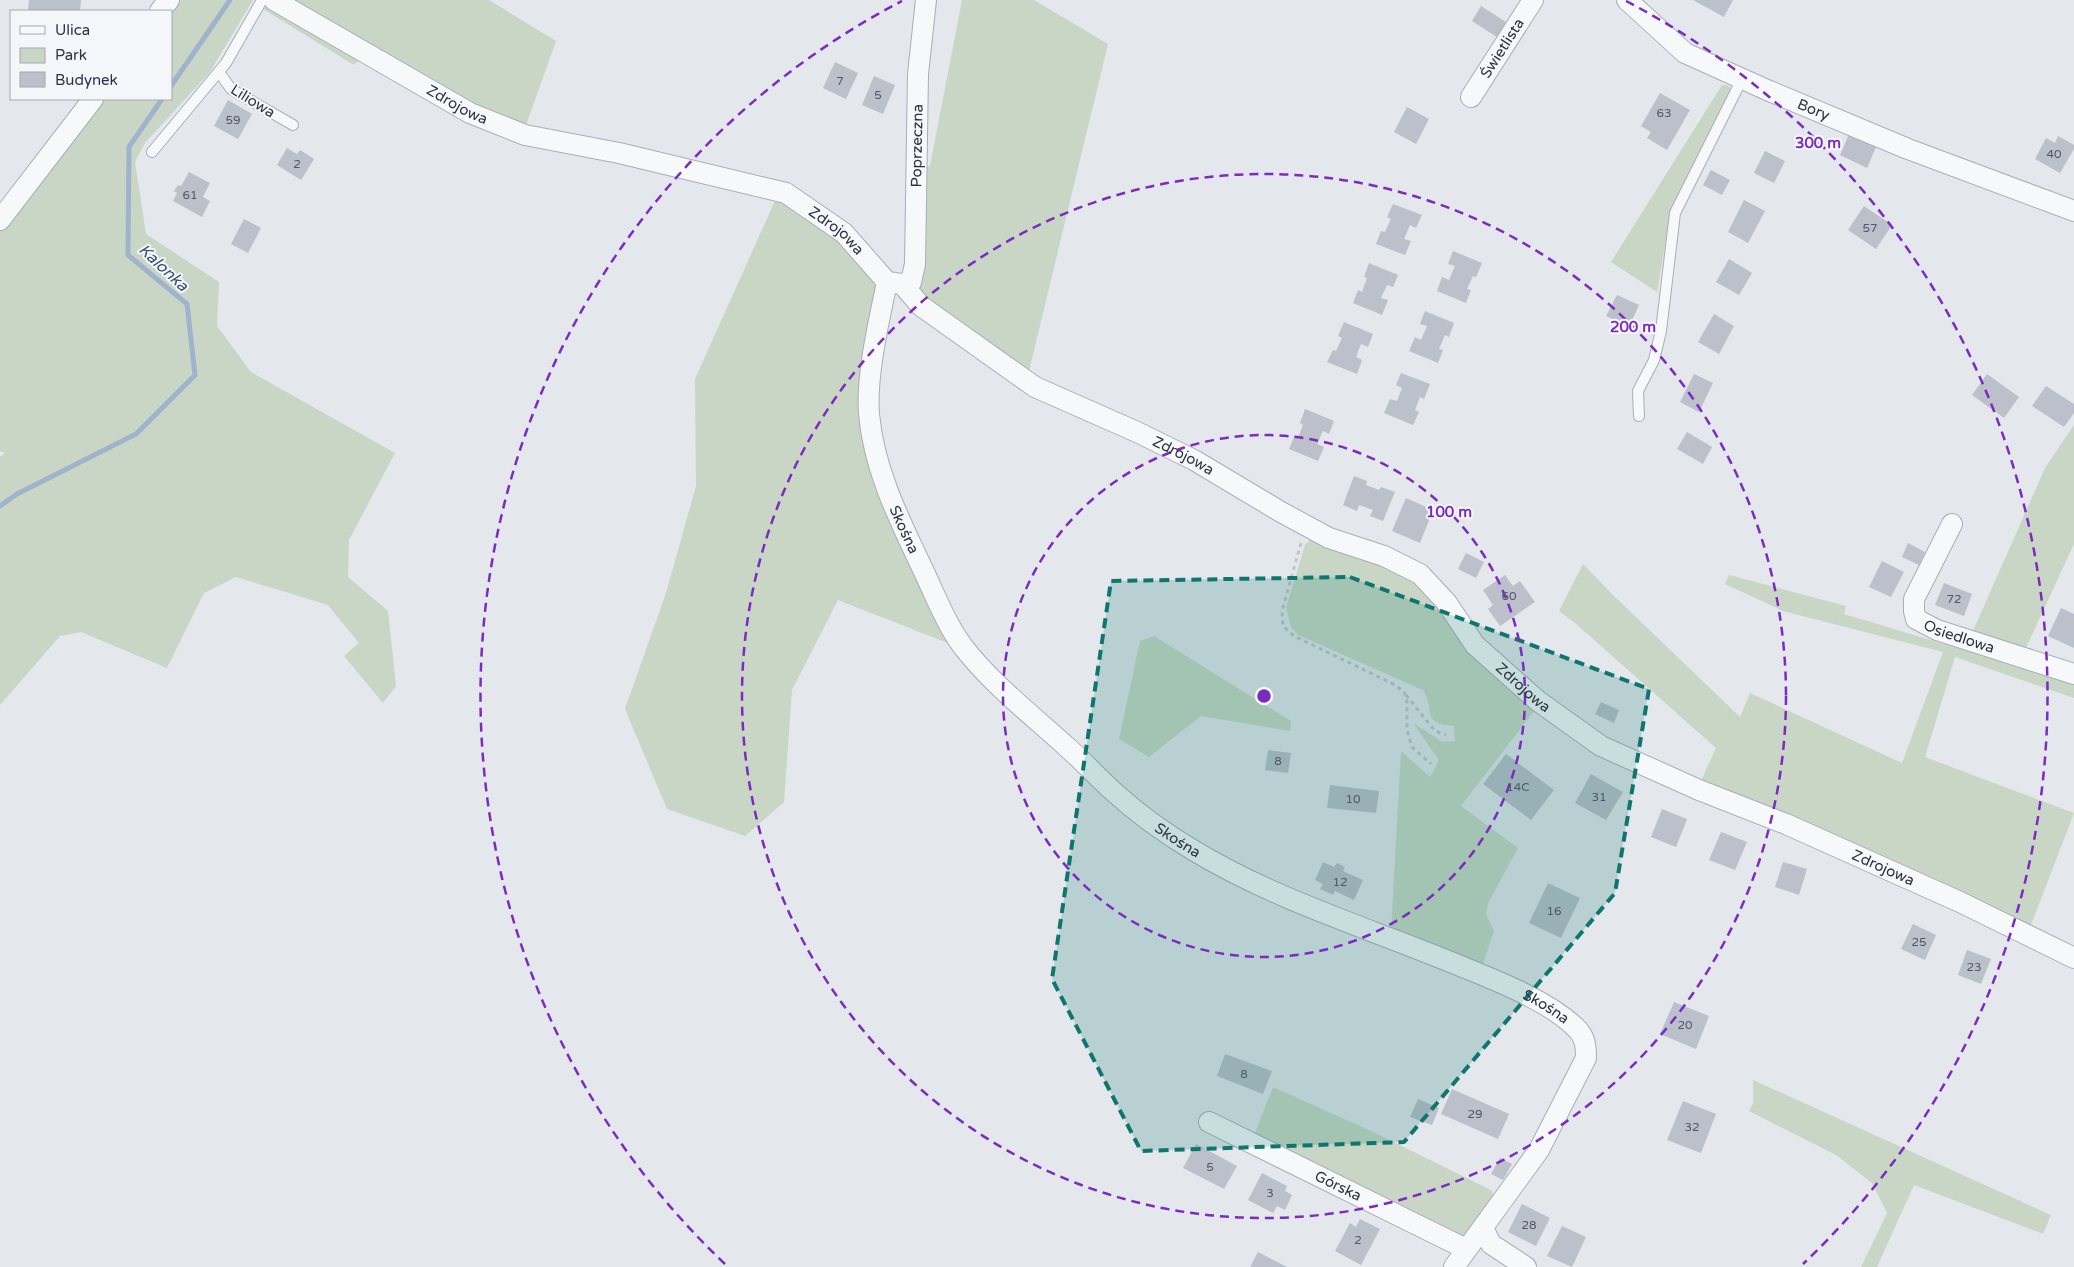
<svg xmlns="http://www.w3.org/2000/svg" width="2074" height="1267" font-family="'Varela Round',sans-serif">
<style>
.green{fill:#c9d6c5}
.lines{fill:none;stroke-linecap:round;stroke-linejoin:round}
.stream{stroke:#9fb4cc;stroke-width:5}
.building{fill:#bbc0ca}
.service-casing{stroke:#a9aeb7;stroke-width:12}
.minor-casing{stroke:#a9aeb7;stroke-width:22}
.path{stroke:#c2c5cb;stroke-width:3;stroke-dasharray:4 4;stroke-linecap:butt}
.service{stroke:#f7f8fa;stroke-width:10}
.minor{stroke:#f7f8fa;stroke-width:20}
.marked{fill:#0f766e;fill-opacity:0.2;stroke:#0f766e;stroke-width:4;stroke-dasharray:10 6;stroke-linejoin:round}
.ring{fill:none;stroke:#7b2cbf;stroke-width:2.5;stroke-dasharray:9 6}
.labels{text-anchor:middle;stroke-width:4;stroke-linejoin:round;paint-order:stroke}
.number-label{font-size:12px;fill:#4f5766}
.street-label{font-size:15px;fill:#2b3445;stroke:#f4f6f9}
.water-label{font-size:16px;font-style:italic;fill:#34527a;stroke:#f4f6f9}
.centre{fill:#7b2cbf;stroke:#f4f6f9;stroke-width:2.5}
.ring-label{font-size:15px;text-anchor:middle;font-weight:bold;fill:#7b2cbf;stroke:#f4f6f9;stroke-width:4;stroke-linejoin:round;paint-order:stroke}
</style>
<rect width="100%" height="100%" fill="#e4e7ec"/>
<!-- green -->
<g class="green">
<path d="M175 0H253L210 72 145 143 135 162 146 234 219 282 217 326 251 372 395 453 349 540 348 577 388 611 396 686 383 703 344 656 359 643 328 605 236 577 204 593 167 668 81 632 60 636 0 705V457L5 453 0 451V227L101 99H171V11Z"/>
<path d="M289 0H489L556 41 525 128 470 108Z"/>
<path d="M962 0H1034L1108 44 1028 375 941 316 918 291 920 170 930 166Z"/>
<path d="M270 4 362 56 354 65 263 9Z"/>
<path d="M1722 85H1727L1731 88 1730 93 1671 211 1657 292 1611 262Z"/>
<path d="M778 194 839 234 879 288 866 429 958 647 838 600 792 690 784 802 745 836 667 809 625 709 666 593 696 486 695 379Z"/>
<path d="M2074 425V544L2024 652 1972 633 2045 468Z"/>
<path d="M1316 538 1416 576 1469 646 1534 711 1461 806 1518 848 1488 903 1486 914 1494 931 1483 964 1470 965 1391 932 1401 751 1430 777 1439 760 1413 723 1443 742 1455 741 1454 726C1419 723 1436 710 1423 690L1298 635 1291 627 1286 608 1305 545 1310 540Z"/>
<path d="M1583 564 1613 595 1740 717 1750 693 1902 763 1943 652 1783 611 1725 584 1729 575 1846 606 1844 614 2074 683V698L1955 657 1925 757 2074 813 2029 930 1699 785 1716 748 1575 623 1559 611Z"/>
<path d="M1154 636 1291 721 1290 731 1201 716 1149 757 1119 739 1140 641Z"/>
<path d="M1753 1080 2051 1215 2043 1234 1914 1185 1877 1267H1861L1887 1213 1872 1183 1836 1155 1749 1111 1753 1104Z"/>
<path d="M1273 1087 1371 1131 1485 1187 1492 1191 1496 1202 1468 1236 1453 1235 1253 1138Z"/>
</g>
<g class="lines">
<!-- stream -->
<g class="stream">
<path d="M171 86 230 0"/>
<path d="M0 506 17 494 136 434 195 375 187 304 128 255 129 147 162 99"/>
</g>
</g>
<!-- building -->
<g class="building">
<path d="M29 0H81L80 11H28Z"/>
<path d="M1693 0H1733L1724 17Z"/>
<path d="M1481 6 1506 22 1497 37 1472 21Z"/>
<path d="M835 62 858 73 846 99 823 88Z"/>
<path d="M874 76 895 85 883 114 862 105Z"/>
<path d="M1660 93 1690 110 1667 150 1647 138 1651 132 1641 126Z"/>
<path d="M228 100 252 114 238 139 214 126Z"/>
<path d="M1407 107 1429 119 1416 144 1394 132Z"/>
<path d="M1849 134 1876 147 1867 168 1840 155Z"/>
<path d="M2058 136 2074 145V149L2060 173 2035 159 2046 138 2055 143Z"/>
<path d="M287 148 297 154 300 150 314 159 301 180 277 165Z"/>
<path d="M1765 151 1785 161 1774 183 1754 173Z"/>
<path d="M1711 170 1730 180 1722 195 1703 185Z"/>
<path d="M189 172 210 183 203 197 210 201 202 217 173 201 177 193 174 191 178 185 181 186Z"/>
<path d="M1744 200 1765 211 1748 243 1728 232Z"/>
<path d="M1393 204 1422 215 1416 228 1410 225 1404 239 1411 241 1405 255 1376 244 1381 231 1385 232 1391 219 1387 217Z"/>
<path d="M1864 206 1892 225 1876 249 1848 230Z"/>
<path d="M244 219 261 228 248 253 231 244Z"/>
<path d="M1453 251 1482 263 1476 277 1473 276 1467 289 1471 290 1466 303 1437 291 1442 277 1449 280 1455 266 1448 264Z"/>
<path d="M1729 259 1752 273 1739 295 1716 282Z"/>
<path d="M1369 263 1398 275 1393 287 1387 285 1381 298 1388 300 1382 315 1353 303 1358 290 1362 292 1367 278 1364 277Z"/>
<path d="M1617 295 1639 305 1629 327 1606 316Z"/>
<path d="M1425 311 1454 323 1449 337 1445 335 1439 349 1443 350 1438 363 1409 351 1415 337 1421 340 1427 326 1420 324Z"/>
<path d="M1714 314 1734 326 1719 354 1698 342Z"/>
<path d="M1344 322 1373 334 1368 347 1361 344 1356 357 1362 360 1357 374 1327 362 1333 350 1336 351 1342 338 1338 336Z"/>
<path d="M1401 373 1430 384 1424 399 1420 397 1415 410 1419 412 1413 425 1384 413 1390 399 1397 401 1402 388 1396 385Z"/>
<path d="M1694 374 1713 383 1699 412 1680 402Z"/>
<path d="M1987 374 2019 397 2004 418 1972 395Z"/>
<path d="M2046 386 2074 404V413L2064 427 2032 406Z"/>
<path d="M1305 409 1334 421 1329 434 1323 431 1317 444 1324 447 1318 461 1289 449 1294 437 1298 438 1303 425 1300 423Z"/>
<path d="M1687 432 1712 447 1703 464 1677 449Z"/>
<path d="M1354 476 1367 481 1366 485 1379 490 1381 487 1395 492 1383 521 1370 516 1373 510 1359 505 1357 511 1343 505Z"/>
<path d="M1406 498 1433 510 1420 543 1392 531Z"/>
<path d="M1908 543 1925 552 1919 565 1902 557Z"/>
<path d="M1466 553 1484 562 1476 578 1458 569Z"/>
<path d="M1882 561 1904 572 1891 597 1869 587Z"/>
<path d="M1505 575 1513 586 1520 581 1535 602 1500 626 1488 609 1493 605 1483 590Z"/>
<path d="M1944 583 1972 594 1964 616 1935 605Z"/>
<path d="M2061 608 2074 614V648L2048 636Z"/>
<path d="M1601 702 1619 710 1614 723 1595 714Z"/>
<path d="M1268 750 1291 753 1288 773 1265 770Z"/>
<path d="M1506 754 1554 790 1531 820 1483 784Z"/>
<path d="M1591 774 1623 792 1606 820 1575 803Z"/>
<path d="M1330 785 1379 791 1376 813 1327 808Z"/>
<path d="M1662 809 1687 819 1676 847 1651 837Z"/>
<path d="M1721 832 1747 842 1735 870 1709 860Z"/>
<path d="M1323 862 1334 867 1337 863 1345 867 1343 871 1363 880 1354 900 1335 891 1333 895 1320 889 1323 884 1315 880Z"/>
<path d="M1783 862 1807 869 1799 895 1775 887Z"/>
<path d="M1548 883 1580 898 1561 938 1529 923Z"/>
<path d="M1913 924 1936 935 1925 960 1901 949Z"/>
<path d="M1967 950 1991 959 1981 984 1958 975Z"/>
<path d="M1674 1002 1709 1016 1696 1049 1660 1034Z"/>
<path d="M1225 1054 1272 1071 1263 1094 1217 1076Z"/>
<path d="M1452 1089 1509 1114 1498 1139 1441 1114Z"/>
<path d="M1418 1099 1439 1108 1432 1125 1410 1117Z"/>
<path d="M1683 1101 1716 1114 1701 1153 1667 1140Z"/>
<path d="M1196 1144 1237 1166 1224 1189 1183 1168Z"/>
<path d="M1500 1158 1512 1164 1503 1180 1491 1174Z"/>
<path d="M1262 1173 1287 1186 1285 1191 1292 1195 1285 1210 1277 1206 1273 1213 1248 1200Z"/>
<path d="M1522 1204 1550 1218 1536 1246 1508 1232Z"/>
<path d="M1360 1219 1380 1229 1361 1265 1335 1251 1350 1223 1356 1227Z"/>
<path d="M1562 1226 1586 1237 1572 1267 1547 1256Z"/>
<path d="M1258 1252 1287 1267H1250Z"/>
</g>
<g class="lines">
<defs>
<g id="service">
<path d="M219 72 231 89 293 125"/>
<path d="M152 152 226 63 262 0"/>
<path d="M1639 416 1638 391 1654 360 1661 331 1675 213 1742 79"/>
</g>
<g id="minor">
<path id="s1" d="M274 0 470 113 525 135 619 153 786 193 844 233 887 282 902 284 921 306 1035 387 1137 432 1194 460 1281 512 1329 538 1384 556 1420 574 1447 603 1475 645 1538 701 1601 746 1699 790 1786 824 1960 902 2074 958"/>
<path id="s2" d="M1627 0 1685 53 1767 90 1908 149 2074 211"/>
<path d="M160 11 169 0"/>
<path id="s3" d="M1471 97 1533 0"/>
<path d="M0 220 93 99"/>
<path id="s4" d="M887 282C879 321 866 375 869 414 874 472 902 525 926 576 937 600 948 627 964 648 994 686 1033 716 1068 748 1084 762 1098 778 1114 792 1138 814 1166 834 1193 850 1273 899 1371 929 1458 965 1495 980 1547 1000 1575 1027 1585 1036 1586 1045 1586 1058L1539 1150 1454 1267"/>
<path id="s5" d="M902 284 911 282 915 264 918 74 926 0"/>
<path id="s6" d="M1952 524 1914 599V611L1916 619 1937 630 2074 674"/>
<path id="s7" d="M1209 1122 1466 1249"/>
<path d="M1483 1228 1491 1244 1526 1267"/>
</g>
</defs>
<!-- service casing -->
<use href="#service" class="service-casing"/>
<!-- minor casing -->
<use href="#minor" class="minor-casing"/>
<!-- path -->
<g class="path">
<path d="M1301 543 1282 611 1283 626 1294 636 1395 685 1404 692 1407 700V730L1412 747 1431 764"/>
<path d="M1406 695 1435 731 1446 735"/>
</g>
<!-- service -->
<use href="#service" class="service"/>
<!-- minor -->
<use href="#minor" class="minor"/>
</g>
<!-- marked area -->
<path class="marked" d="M1350 577 1649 689 1615 893 1404 1142 1141 1151 1052 979 1111 581Z"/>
<!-- distance rings -->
<g class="ring">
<circle cx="1264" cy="696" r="261"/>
<circle cx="1264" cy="696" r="522"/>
<path d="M725 1264A783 783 0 0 1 902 1M1626 1A783 783 0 0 1 1803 1264"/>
</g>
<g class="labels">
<!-- number labels -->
<g class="number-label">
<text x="840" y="85">7</text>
<text x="878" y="99">5</text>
<text x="1664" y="117">63</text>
<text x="233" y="124">59</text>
<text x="2054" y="158">40</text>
<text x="297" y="168">2</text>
<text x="190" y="199">61</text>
<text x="1870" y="232">57</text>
<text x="1509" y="600">60</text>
<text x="1954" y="603">72</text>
<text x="1278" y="765">8</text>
<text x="1518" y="791">14C</text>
<text x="1599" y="801">31</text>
<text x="1353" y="803">10</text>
<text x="1340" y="886">12</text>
<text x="1554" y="915">16</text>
<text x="1919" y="946">25</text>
<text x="1974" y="971">23</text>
<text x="1685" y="1029">20</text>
<text x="1244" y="1078">8</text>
<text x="1475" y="1118">29</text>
<text x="1692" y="1131">32</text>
<text x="1210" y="1171">5</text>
<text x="1270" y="1197">3</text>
<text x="1529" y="1229">28</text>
<text x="1358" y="1244">2</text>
</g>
<!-- street labels -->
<g class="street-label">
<text dy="5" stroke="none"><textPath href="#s3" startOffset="58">Świetlista</textPath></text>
<text transform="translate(253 101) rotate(32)" y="5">Liliowa</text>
<text dy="5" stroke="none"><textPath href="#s1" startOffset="211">Zdrojowa</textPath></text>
<text dy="5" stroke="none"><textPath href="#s2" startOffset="219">Bory</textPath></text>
<text dy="5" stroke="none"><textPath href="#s5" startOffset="146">Poprzeczna</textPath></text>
<text dy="5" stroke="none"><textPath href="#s1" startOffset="616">Zdrojowa</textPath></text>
<text dy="5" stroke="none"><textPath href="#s1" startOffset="1036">Zdrojowa</textPath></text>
<text dy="5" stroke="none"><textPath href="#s4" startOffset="255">Skośna</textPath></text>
<text dy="5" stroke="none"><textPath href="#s6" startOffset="151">Osiedlowa</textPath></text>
<text dy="5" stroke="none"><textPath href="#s1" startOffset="1456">Zdrojowa</textPath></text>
<text dy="5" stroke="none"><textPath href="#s4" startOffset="676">Skośna</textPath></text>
<text dy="5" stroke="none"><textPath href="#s1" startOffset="1861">Zdrojowa</textPath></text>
<text dy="5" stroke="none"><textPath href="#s4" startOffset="1081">Skośna</textPath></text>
<text dy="5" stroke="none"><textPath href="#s7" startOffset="144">Górska</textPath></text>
</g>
<!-- water labels -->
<g class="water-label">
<text transform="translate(164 267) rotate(43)" y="6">Kalonka</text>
</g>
</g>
<circle cx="1264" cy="696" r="8" class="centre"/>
<g class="ring-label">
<text x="1818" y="148">300 m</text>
<text x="1633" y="332">200 m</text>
<text x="1449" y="517">100 m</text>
</g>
<!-- legend -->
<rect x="10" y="10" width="162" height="90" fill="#f4f6f9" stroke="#a4a8b1"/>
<rect x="20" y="26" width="25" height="8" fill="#f7f8fa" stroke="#a4a8b1"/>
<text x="55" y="35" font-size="15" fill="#2b3445">Ulica</text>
<rect x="20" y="48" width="25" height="15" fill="#c9d6c5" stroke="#a4a8b1"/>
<text x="55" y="60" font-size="15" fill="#2b3445">Park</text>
<rect x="20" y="72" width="25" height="15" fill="#bbc0ca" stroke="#a4a8b1"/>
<text x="55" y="85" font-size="15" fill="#2b3445">Budynek</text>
</svg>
